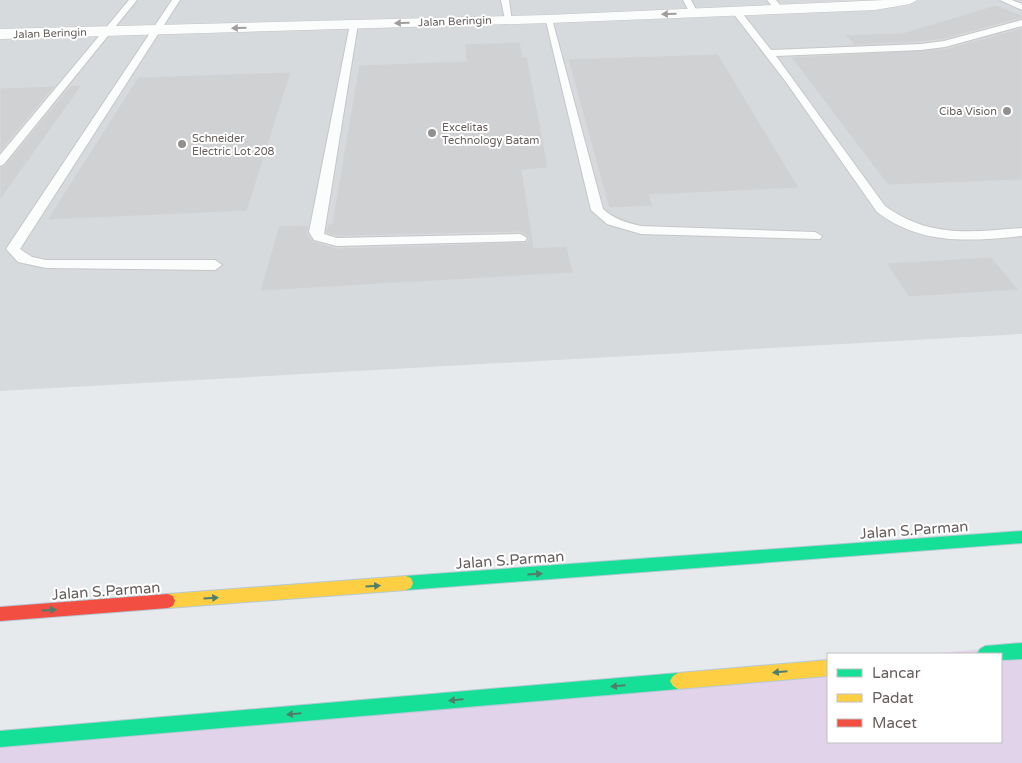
<svg xmlns="http://www.w3.org/2000/svg" width="1022" height="763" font-family="'Varela Round',sans-serif">
<style>
.industrial{fill:#d7dadd}
.green{fill:#e0d3ea}
.building{fill:#d0d1d3;stroke:#d6dadc}
.lines{fill:none;stroke-linecap:round;stroke-linejoin:round}
.lane-casing{stroke:#c7c6c7;stroke-width:2}
.street-casing{stroke:#c7c6c7;stroke-width:1}
.fast-casing{stroke:#b4c9d5;stroke-width:2}
.slow-casing{stroke:#b4c9d5;stroke-width:2}
.jam-casing{stroke:#b4c9d5;stroke-width:2}
.lane{fill:#fbfcfc;fill-rule:evenodd}
.street{fill:#fbfcfc;fill-rule:evenodd}
.fast{fill:#16e098;fill-rule:evenodd}
.slow{fill:#ffcf43;fill-rule:evenodd}
.jam{fill:#f24e42;fill-rule:evenodd}
.oneway{fill:#a19d9c}
.oneway2{fill:#517e6b}
.poi-dot{fill:#928f8f;stroke:#fff;stroke-width:2}
.labels{text-anchor:middle;stroke-width:4;stroke-linejoin:round;paint-order:stroke}
.far-street-label{font-size:11px;fill:#655e5c;stroke:#fff}
.far-poi-label{font-size:11px;fill:#655e5c;stroke:#fff;text-anchor:start}
.near-street-label{font-size:15px;fill:#655e5c;stroke:#fff}
</style>
<rect width="100%" height="100%" fill="#e7eaed"/>
<!-- industrial -->
<path class="industrial" d="M0 0H1022V334L0 391Z"/>
<!-- green -->
<path class="green" d="M1022 646V763H0V732L828 662V742H1001V654H927Z"/>
<!-- building -->
<g class="building">
<path d="M996 5 1022 15V18L944 39 921 42 855 45 845 35 903 33Z"/>
<path d="M1022 28V180L888 185 791 57 945 49Z"/>
<path d="M520 42 523 57 527 56 548 168 522 170 534 248 567 246 573 273 260 291 279 226 309 225 307 233 312 241 337 248 527 242 529 238 520 232 337 236 326 233 328 224H332L359 65 466 61 465 44Z"/>
<path d="M718 54 799 188 649 195 653 206 609 208 568 59Z"/>
<path d="M291 72 247 211 47 220 138 77Z"/>
<path d="M82 85 0 200V168L5 165 70 86Z"/>
<path d="M55 86 0 152V88Z"/>
<path d="M991 257 1019 290 909 297 886 263Z"/>
</g>
<g class="lines">
<defs>
<g id="lane">
<path d="M129 0H137L4 164 0 166V155Z"/>
<path d="M172 0H180L20 249 32 257 46 260H215L222 265 215 270 46 268 18 262 6 249Z"/>
<path d="M501 0H509L512 22 505 20Z"/>
<path d="M683 0H691L698 13 697 15H691Z"/>
<path d="M767 0H776L784 10 777 12Z"/>
<path d="M1000 0H1012L1022 4V10Z"/>
<path d="M733 9H739L771 50 921 44 944 41 1022 20V26L945 47 921 50 776 56 885 206C929 238 971 232 1022 228V236C969 241 922 246 877 212L786 82 733 13Z"/>
<path d="M545 17 552 19 603 209C614 219 627 223 641 226L815 232 822 236 820 239 641 234 607 224 591 210Z"/>
<path d="M354 21 358 24 324 234 337 238 520 234 527 238 525 241 337 246 314 240 309 232 350 24Z"/>
</g>
<path id="street" d="M885 0H917L910 4 875 10 548 23 0 39V29L548 15Z"/>
<g id="fast">
<path d="M1022 531V543L406 590 401 588 399 583 401 578 406 576Z"/>
<path d="M1022 643V659L1001 660V654H977L980 649 985 646Z"/>
<path d="M678 673 683 676 686 681 683 686 678 689 0 747V731Z"/>
</g>
<g id="slow">
<path d="M406 576 411 578 413 583 411 588 406 590 168 608 163 606 161 601 163 596 168 594Z"/>
<path d="M828 660V676L678 689 673 686 670 681 673 676 678 673Z"/>
</g>
<path id="jam" d="M168 594 173 596 175 601 173 606 168 608 0 621V607Z"/>
</defs>
<!-- lane casing -->
<use href="#lane" class="lane-casing"/>
<!-- street casing -->
<use href="#street" class="street-casing"/>
<!-- fast casing -->
<use href="#fast" class="fast-casing"/>
<!-- slow casing -->
<use href="#slow" class="slow-casing"/>
<!-- jam casing -->
<use href="#jam" class="jam-casing"/>
<!-- lane -->
<use href="#lane" class="lane"/>
<!-- street -->
<use href="#street" class="street"/>
<!-- fast -->
<use href="#fast" class="fast"/>
<!-- slow -->
<use href="#slow" class="slow"/>
<!-- jam -->
<use href="#jam" class="jam"/>
</g>
<!-- one-way arrows -->
<defs><path id="oneway-solid" d="M-6-.8H1V-3.2L6.5 0L1 3.2V.8H-6Z" transform="scale(1.25)"/></defs>
<g class="oneway">
<use href="#oneway-solid" transform="translate(669 14) rotate(178)"/>
<use href="#oneway-solid" transform="translate(402 23) rotate(178)"/>
<use href="#oneway-solid" transform="translate(239 28) rotate(178)"/>
</g>
<g class="oneway2">
<use href="#oneway-solid" transform="translate(535 574) rotate(-4)"/>
<use href="#oneway-solid" transform="translate(373 586) rotate(-4)"/>
<use href="#oneway-solid" transform="translate(211 598) rotate(-4)"/>
<use href="#oneway-solid" transform="translate(49 610) rotate(-4)"/>
<use href="#oneway-solid" transform="translate(780 672) rotate(175)"/>
<use href="#oneway-solid" transform="translate(618 686) rotate(175)"/>
<use href="#oneway-solid" transform="translate(456 700) rotate(175)"/>
<use href="#oneway-solid" transform="translate(294 714) rotate(175)"/>
</g>
<!-- markers -->
<g class="poi-dot">
<circle cx="1007" cy="111" r="5"/>
<circle cx="432" cy="133" r="5"/>
<circle cx="182" cy="144" r="5"/>
</g>
<g class="labels">
<!-- far-street labels -->
<g class="far-street-label">
<text transform="translate(455 21) rotate(-2)" y="4">Jalan Beringin</text>
<text transform="translate(50 33) rotate(-2)" y="4">Jalan Beringin</text>
</g>
<!-- far-poi labels -->
<g class="far-poi-label">
<text x="997" y="115" text-anchor="end">Ciba Vision</text>
<text x="442" y="131">Excelitas<tspan x="442" dy="13">Technology Batam</tspan></text>
<text x="192" y="142">Schneider<tspan x="192" dy="13">Electric Lot 208</tspan></text>
</g>
<!-- near-street labels -->
<g class="near-street-label">
<text transform="translate(914 530) rotate(-4)" y="5">Jalan S.Parman</text>
<text transform="translate(510 560) rotate(-4)" y="5">Jalan S.Parman</text>
<text transform="translate(106 591) rotate(-4)" y="5">Jalan S.Parman</text>
</g>
</g>
<!-- legend -->
<rect x="827" y="653" width="175" height="90" fill="#ffffff" stroke="#c1bfbe"/>
<rect x="837" y="669" width="25" height="8" fill="#16e098" stroke="#c1bfbe"/>
<text x="872" y="678" font-size="15" fill="#655e5c">Lancar</text>
<rect x="837" y="694" width="25" height="8" fill="#ffcf43" stroke="#c1bfbe"/>
<text x="872" y="703" font-size="15" fill="#655e5c">Padat</text>
<rect x="837" y="719" width="25" height="8" fill="#f24e42" stroke="#c1bfbe"/>
<text x="872" y="728" font-size="15" fill="#655e5c">Macet</text>
</svg>
